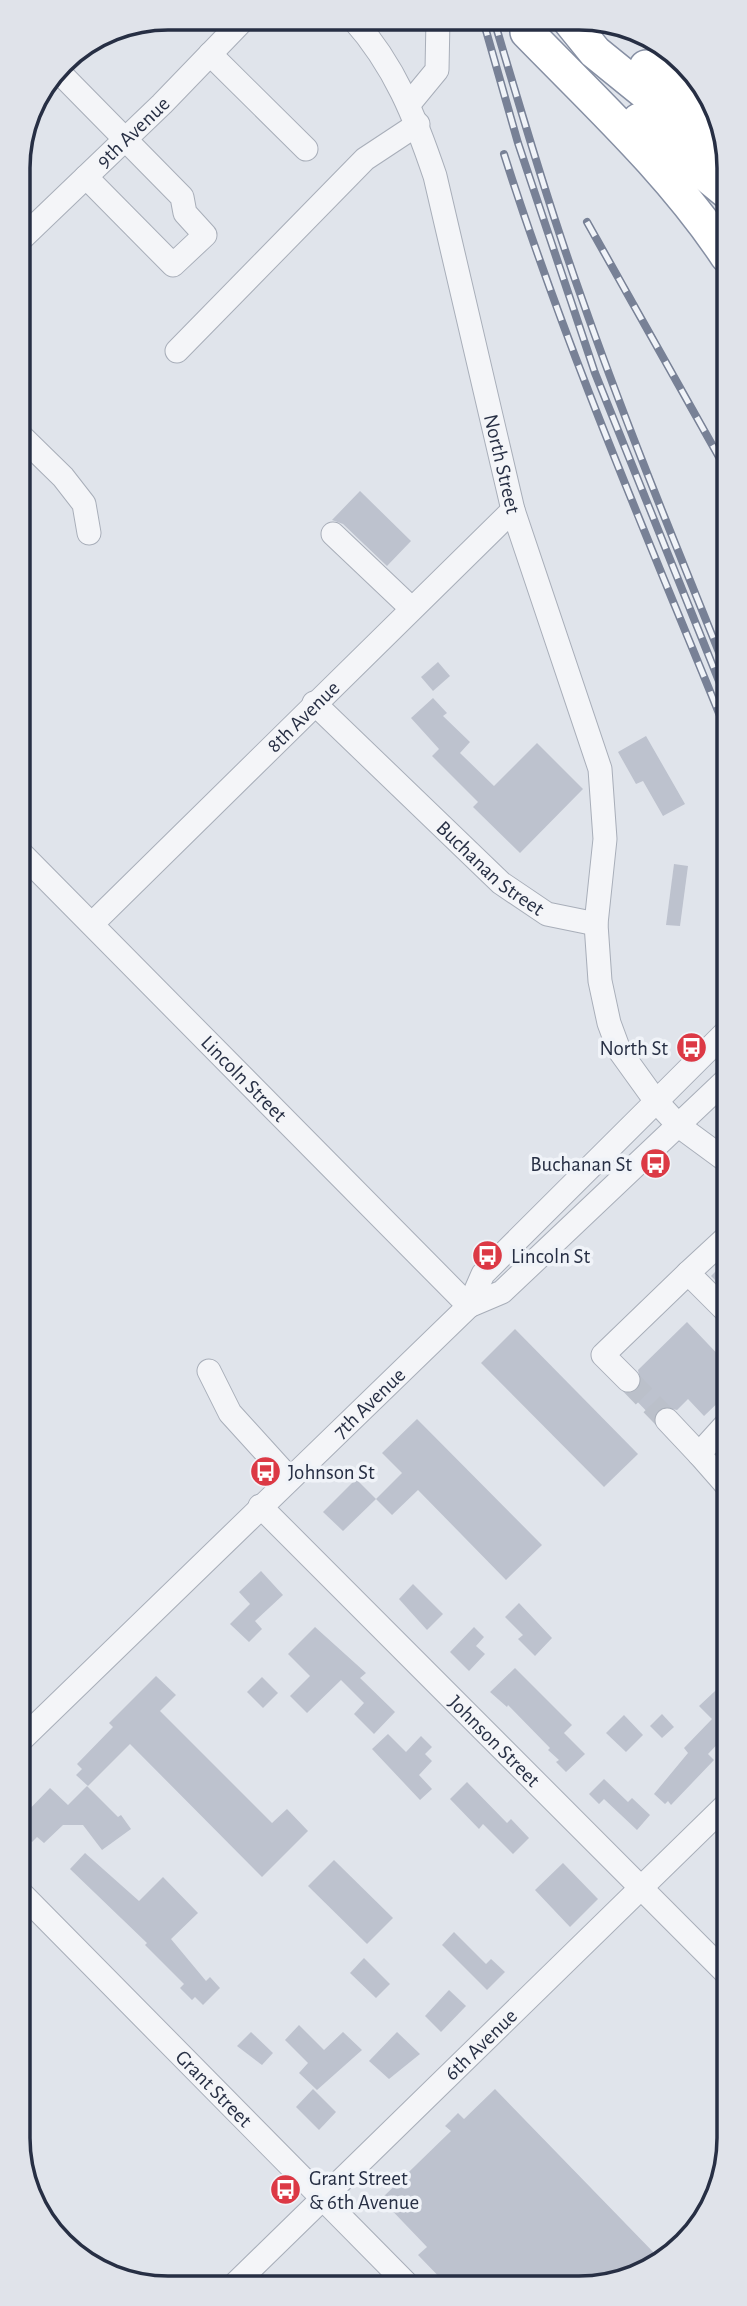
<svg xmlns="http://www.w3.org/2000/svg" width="747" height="2306" font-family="'Alegreya Sans',sans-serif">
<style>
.building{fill:#bdc2ce}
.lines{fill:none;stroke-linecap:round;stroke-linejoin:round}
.minor-tunnel{stroke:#bbc0ca;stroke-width:23;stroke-dasharray:23 11;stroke-linecap:butt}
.minor-casing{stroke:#a8aeb9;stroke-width:25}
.highway-casing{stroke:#868fa3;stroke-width:36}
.minor{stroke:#f4f5f8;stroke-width:23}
.highway{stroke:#fff;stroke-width:33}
.rail-casing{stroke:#788196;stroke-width:8}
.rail{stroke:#f0f3f8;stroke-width:5;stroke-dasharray:16;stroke-linecap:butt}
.labels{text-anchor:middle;stroke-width:7;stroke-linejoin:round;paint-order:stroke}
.street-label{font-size:21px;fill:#272f44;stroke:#f0f3f8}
.poi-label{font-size:21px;fill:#272f44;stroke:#f0f3f8;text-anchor:start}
.rim{fill:none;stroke:#272f44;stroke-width:3.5}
</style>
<rect width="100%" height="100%" fill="#e0e4eb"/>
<!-- building -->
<g class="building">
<path d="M360 491 411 541 387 566 343 524 332 520Z"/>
<path d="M438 662 450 676 433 691 421 677Z"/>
<path d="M433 698 447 713 443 716 470 742 460 753 494 786 537 743 583 789 520 853 473 807 478 802 432 756 439 749 411 718Z"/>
<path d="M646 736 685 804 663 816 643 781 636 784 618 752Z"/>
<path d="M674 864 688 866 680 926 666 925Z"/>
<path d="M728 1259V1293L711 1276Z"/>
<path d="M687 1322 728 1365V1393L704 1416 688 1399 677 1410 663 1407 653 1418 630 1394 641 1384 638 1370Z"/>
<path d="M515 1329 638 1454 604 1487 481 1363Z"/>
<path d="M417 1419 542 1545 506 1580 418 1490 392 1515 376 1499 402 1473 382 1453Z"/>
<path d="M356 1479 376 1499 343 1531 323 1512Z"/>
<path d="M261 1571 283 1595 255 1621 262 1629 249 1642 230 1624 250 1604 239 1592Z"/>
<path d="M413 1584 443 1614 427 1630 399 1599Z"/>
<path d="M519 1603 552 1638 535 1656 518 1639 523 1635 505 1617Z"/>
<path d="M315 1627 366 1673 360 1678 395 1712 374 1734 354 1714 364 1703 341 1680 307 1713 290 1696 310 1676 288 1654Z"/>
<path d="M474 1627 484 1637 476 1646 485 1654 469 1671 450 1652Z"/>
<path d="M515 1668 572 1725 564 1733 585 1754 566 1772 556 1762 559 1760 548 1750 550 1748 508 1705 507 1707 490 1692Z"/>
<path d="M156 1676 176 1695 160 1711 272 1823 287 1809 308 1831 262 1877 130 1744 88 1786 76 1775 82 1769 77 1764 113 1727 109 1723Z"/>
<path d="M262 1677 278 1693 263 1708 247 1692Z"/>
<path d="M729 1678V1732L708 1754 714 1760 671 1805 668 1801 665 1804 654 1794 688 1753 684 1748 712 1719 699 1706Z"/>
<path d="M662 1714 674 1727 662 1738 650 1726Z"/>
<path d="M624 1715 643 1735 626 1752 606 1733Z"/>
<path d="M388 1734 406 1752 421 1736 432 1747 425 1754 432 1761 419 1775 432 1789 420 1800 372 1749Z"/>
<path d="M604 1779 628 1802 632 1798 650 1815 637 1830 604 1799 599 1804 589 1794Z"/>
<path d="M467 1782 507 1823 511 1819 529 1838 513 1854 483 1824 479 1829 450 1799Z"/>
<path d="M87 1786 118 1817 121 1815 131 1829 102 1850 83 1825H63L44 1843 37 1837 32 1842 20 1831V1819L50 1788 68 1805Z"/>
<path d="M85 1853 139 1901 163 1877 198 1913 171 1939 206 1981 210 1977 220 1988 203 2005 195 1997 192 2000 180 1988 184 1984 145 1945 147 1943 70 1869Z"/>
<path d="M334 1860 393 1918 367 1944 308 1886Z"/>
<path d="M563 1863 598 1899 570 1927 535 1890Z"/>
<path d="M454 1932 486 1964 491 1959 505 1972 487 1990 442 1945Z"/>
<path d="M364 1958 390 1984 376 1998 350 1973Z"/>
<path d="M449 1990 466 2006 441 2032 425 2016Z"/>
<path d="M299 2025 324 2050 343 2032 362 2050 317 2090 299 2073 308 2063 285 2040Z"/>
<path d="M251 2032 273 2053 262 2065 237 2046Z"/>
<path d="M397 2032 420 2054 389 2079 369 2061Z"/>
<path d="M313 2089 336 2112 319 2130 296 2107Z"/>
<path d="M495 2089 658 2257 609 2286H448L418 2255 427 2247 381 2199 451 2131 445 2126 458 2113 464 2119Z"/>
</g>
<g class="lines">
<!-- minor-tunnel -->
<g class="minor-tunnel">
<path d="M723 1289 728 1284"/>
<path d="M628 1380 667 1420"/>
</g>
<defs>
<g id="minor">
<path id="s1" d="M353 19C395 66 415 117 435 176L513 510 600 769 605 839 596 924 600 981 609 1023 619 1050 655 1100 679 1126 728 1162"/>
<path d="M210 54 306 149"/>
<path d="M57 70 182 197 185 213 205 235 173 265 86 177"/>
<path d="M409 104 437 70 438 19"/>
<path id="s2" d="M18 242 162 104 245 18"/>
<path d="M177 351 365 159 418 124"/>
<path d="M18 433 63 477 84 504 89 533"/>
<path d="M333 534 411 608"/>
<path id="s3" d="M314 703 501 883 547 914 596 924"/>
<path id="s4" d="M19 851 469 1306"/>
<path id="s5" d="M92 924 513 510"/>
<path d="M728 1236 688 1273 728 1313"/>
<path d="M469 1306 483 1274 728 1030"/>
<path d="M209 1371 230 1413 289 1478"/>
<path d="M628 1380 603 1355 688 1273"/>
<path d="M667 1420 699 1454"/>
<path d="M728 1422 699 1454 728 1487"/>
<path id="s6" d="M260 1506 729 1976"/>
<path id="s7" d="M20 1741 469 1306 502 1292 728 1078"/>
<path id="s8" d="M20 1892 409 2286"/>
<path id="s9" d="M233 2286 729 1802"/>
</g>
<g id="highway">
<path d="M569 20 595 52 727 159"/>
<path d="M527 32C597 104 671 172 727 256"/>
<path d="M646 67 715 116"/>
<path d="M639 120 727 192"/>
</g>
</defs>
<!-- minor casing -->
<use href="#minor" class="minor-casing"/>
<!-- highway casing -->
<use href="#highway" class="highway-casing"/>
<!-- minor -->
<use href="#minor" class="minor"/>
<!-- highway -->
<use href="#highway" class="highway"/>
<defs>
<g id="rail">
<path d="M483 20 518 143 595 373 727 701"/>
<path d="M494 20C522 114 549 207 582 299 626 425 677 548 727 672"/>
<path d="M504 154C567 352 649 541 727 733"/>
<path d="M587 222 719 457"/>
</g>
</defs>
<!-- rail casing -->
<use href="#rail" class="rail-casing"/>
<!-- rail -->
<use href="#rail" class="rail"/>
</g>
<!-- icons -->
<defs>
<symbol id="bus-disc" viewBox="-11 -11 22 22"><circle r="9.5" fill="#dc3945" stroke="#f0f3f8"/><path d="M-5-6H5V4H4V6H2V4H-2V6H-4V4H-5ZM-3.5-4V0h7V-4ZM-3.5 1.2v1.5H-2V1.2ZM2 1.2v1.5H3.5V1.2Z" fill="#fff"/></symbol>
</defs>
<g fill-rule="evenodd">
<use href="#bus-disc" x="674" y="1030" width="35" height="35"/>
<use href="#bus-disc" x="638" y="1146" width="35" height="35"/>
<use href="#bus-disc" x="470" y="1238" width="35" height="35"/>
<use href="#bus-disc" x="248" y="1454" width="35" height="35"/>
<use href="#bus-disc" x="268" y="2172" width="35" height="35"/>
</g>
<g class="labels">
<!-- street labels -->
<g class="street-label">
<text dy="7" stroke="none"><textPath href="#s2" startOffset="159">9th Avenue</textPath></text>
<text dy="7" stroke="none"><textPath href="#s1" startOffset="474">North Street</textPath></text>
<text dy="7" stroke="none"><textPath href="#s5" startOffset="296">8th Avenue</textPath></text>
<text dy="7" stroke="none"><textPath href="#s3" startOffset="242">Buchanan Street</textPath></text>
<text dy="7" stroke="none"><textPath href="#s4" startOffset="320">Lincoln Street</textPath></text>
<text dy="7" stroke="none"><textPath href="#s7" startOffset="486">7th Avenue</textPath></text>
<text dy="7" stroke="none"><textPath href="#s6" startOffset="332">Johnson Street</textPath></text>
<text dy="7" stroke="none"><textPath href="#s9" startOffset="346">6th Avenue</textPath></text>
<text dy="7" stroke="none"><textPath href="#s8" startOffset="276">Grant Street</textPath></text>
</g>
<!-- poi labels -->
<g class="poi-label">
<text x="668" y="1055" text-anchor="end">North St</text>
<text x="632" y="1171" text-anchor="end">Buchanan St</text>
<text x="511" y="1263">Lincoln St</text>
<text x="288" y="1479">Johnson St</text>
<text x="309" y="2185">Grant Street<tspan x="309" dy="24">&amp; 6th Avenue</tspan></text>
</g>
</g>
<!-- crop -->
<path d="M0 0H747V2306H0ZM168 30H579A138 138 0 0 1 717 168V2138A138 138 0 0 1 579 2276H168A138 138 0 0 1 30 2138V168A138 138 0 0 1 168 30Z" fill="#e0e3ea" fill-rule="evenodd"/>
<path class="rim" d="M168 30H579A138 138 0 0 1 717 168V2138A138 138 0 0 1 579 2276H168A138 138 0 0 1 30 2138V168A138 138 0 0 1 168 30Z"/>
</svg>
